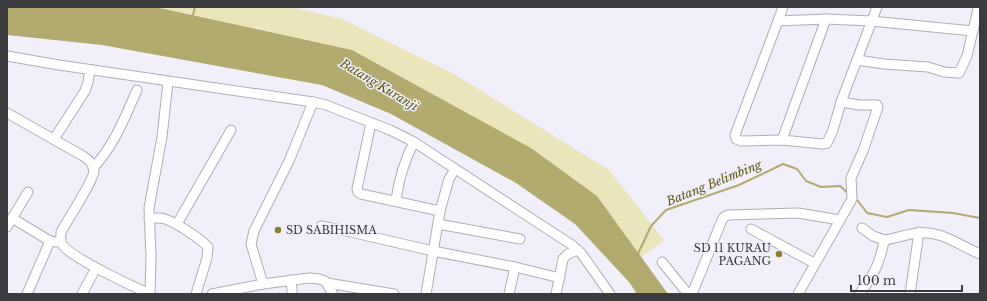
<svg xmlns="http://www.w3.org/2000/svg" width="987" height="301" font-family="'Libre Baskerville',serif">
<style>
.green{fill:#ebe5bb}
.water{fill:#b3aa70}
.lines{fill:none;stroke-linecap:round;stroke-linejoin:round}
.stream{stroke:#b3aa70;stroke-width:2}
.minor-casing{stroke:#afaeb8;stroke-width:11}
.minor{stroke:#fff;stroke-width:9}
.poi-dot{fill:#8e8027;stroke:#f0effa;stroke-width:1.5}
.labels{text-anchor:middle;stroke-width:3;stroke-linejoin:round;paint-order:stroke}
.poi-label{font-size:11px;fill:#3b3b3f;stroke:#f0effa;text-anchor:start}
.water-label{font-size:12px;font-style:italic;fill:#5f550e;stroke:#f0effa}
</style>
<rect width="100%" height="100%" fill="#f0effa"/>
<!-- green -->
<path class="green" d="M156 7H293L342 19 454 74 609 170 664 240 641 257 597 196 531 148 352 50Z"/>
<!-- water -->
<path class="water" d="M7 7H155L352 50 531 148 597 196 668 294H637L629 282 575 224 516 183 391 114 322 85 102 45 7 35Z"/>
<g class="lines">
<!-- stream -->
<g class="stream">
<path d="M193 15 195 7"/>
<path d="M854 198 858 201 867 213 887 217 909 210 953 213 980 218"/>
<path d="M637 256 651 226 666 210 739 185 783 164 797 169 806 181 821 187 840 186 849 194"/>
</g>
<defs>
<g id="minor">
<path d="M877 7 841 102 833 130 827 143 822 144 782 140 741 141 736 139 735 135 738 127 778 21 826 19 871 21 973 31"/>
<path d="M778 21 783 7"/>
<path d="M7 56 59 65 313 102 326 105 390 130 414 142 572 245 581 253 610 294"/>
<path d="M857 60 884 64 928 67 944 72 959 73 967 56 978 9"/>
<path d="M7 113 83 156C88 159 94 164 94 171 93 182 68 219 61 232 61 236 60 241 62 244 69 257 134 287 150 294"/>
<path d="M371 123 357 189 358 192 361 194 440 211"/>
<path d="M54 139 85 91 88 82 90 70"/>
<path d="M782 140 826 19"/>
<path d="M93 168C114 146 125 117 137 90"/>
<path d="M396 200C399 179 404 161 414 142"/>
<path d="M12 218 50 241 56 242"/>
<path d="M149 219C154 218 159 217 165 219 175 222 201 239 208 247L207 258 196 294"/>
<path d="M177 224 231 130"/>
<path d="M438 224 520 239"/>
<path d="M321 226 342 230 433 251 515 267 560 278"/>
<path d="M7 227 28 192"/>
<path d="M751 229 814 263"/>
<path d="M884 240C895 239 906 234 918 233 941 230 960 246 980 254"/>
<path d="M662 262 688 294"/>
<path d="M290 280 292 288V294"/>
<path d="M327 283 394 294"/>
<path d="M263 284 251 244 254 231 289 161 313 102"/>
<path d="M27 294 50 241"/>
<path d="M82 294 96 268"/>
<path d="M150 294 151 256 149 208 162 137 168 82"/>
<path d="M212 294 263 284 309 278 319 279 325 281 333 294"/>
<path d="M426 294 440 211 449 179 455 169"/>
<path d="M509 294 515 267"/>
<path d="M556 294 563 259 568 254 578 250"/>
<path d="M692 294 722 220 724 217 728 215 798 213 840 220"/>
<path d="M798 294 852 199 851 178 863 151 878 107 877 105H859L841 102"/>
<path d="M859 294C873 278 881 261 884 240L873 236 862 228"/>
<path d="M910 294 919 232"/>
</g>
</defs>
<!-- minor casing -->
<use href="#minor" class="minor-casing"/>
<!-- minor -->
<use href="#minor" class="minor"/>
</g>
<!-- markers -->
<g class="poi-dot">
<circle cx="278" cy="230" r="4"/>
<circle cx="779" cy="254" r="4"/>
</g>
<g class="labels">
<!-- poi labels -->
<g class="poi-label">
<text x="286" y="234">SD SABIHISMA</text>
<text x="771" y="252" text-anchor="end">SD 11 KURAU<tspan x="771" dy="13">PAGANG</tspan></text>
</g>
<!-- water labels -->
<g class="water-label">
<text transform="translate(379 85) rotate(31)" y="4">Batang Kuranji</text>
<text transform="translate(714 183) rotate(-22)" y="4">Batang Belimbing</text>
</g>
</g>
<!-- border -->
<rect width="987" height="301" fill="none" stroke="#3b3b3f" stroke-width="16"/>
<!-- scale -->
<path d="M851 285v6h111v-6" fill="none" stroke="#3b3b3f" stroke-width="2"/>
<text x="857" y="285" font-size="12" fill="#3b3b3f" stroke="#f0effa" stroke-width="3" paint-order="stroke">100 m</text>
</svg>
